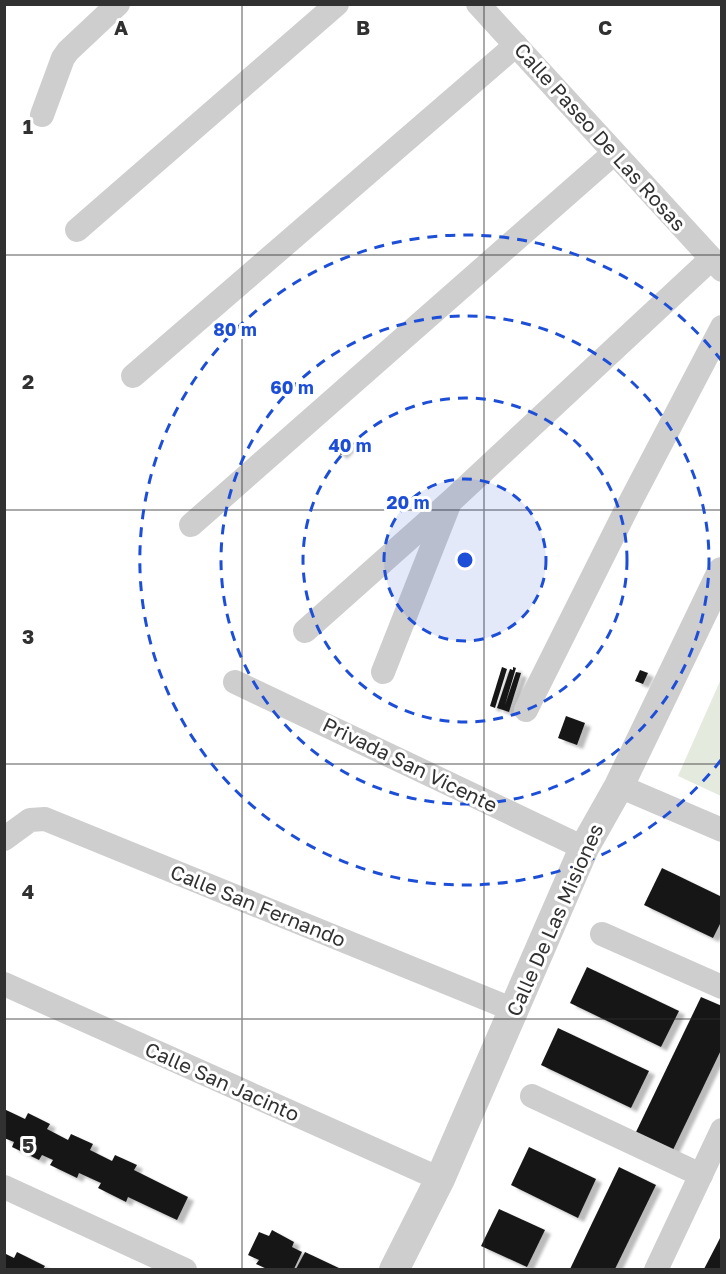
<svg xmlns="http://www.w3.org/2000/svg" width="726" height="1274" font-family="'Golos Text',sans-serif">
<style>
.green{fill:#e4eade}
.building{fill:#181818;filter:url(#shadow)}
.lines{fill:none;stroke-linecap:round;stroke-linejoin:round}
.minor{stroke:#cecece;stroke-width:24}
.tertiary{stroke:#cecece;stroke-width:30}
.grid{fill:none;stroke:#313131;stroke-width:1.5;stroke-opacity:0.55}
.ring{fill:none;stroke:#1d4ed8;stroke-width:3;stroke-dasharray:10 8}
.labels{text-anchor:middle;stroke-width:6;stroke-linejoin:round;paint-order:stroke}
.street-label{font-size:20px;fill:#313131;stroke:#fff}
.grid-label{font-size:20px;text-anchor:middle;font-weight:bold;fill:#313131;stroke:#fff;stroke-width:6;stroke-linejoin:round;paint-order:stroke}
.centre{fill:#1d4ed8;stroke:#fff;stroke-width:3}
.ring-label{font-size:18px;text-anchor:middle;font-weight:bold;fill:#1d4ed8;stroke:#fff;stroke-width:6;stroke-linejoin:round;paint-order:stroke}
</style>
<defs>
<filter id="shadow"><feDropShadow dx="6" dy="4" stdDeviation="1.5" flood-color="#0004"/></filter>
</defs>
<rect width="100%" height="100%" fill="#fff"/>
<!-- green -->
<path class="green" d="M721 679V796L678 776Z"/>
<!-- building -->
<g class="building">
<path d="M345 438 351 445 341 455 334 448Z"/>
<path d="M502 667 507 669 495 708 490 706Z"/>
<path d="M513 667 516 668 505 705 516 672 521 673 509 712 497 708 510 669 513 670Z"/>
<path d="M640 670 648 673 643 684 635 681Z"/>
<path d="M566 716 585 723 577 745 558 738Z"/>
<path d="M662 868 722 897V920L713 938 644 905Z"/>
<path d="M587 967 679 1011 661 1047 570 1003Z"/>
<path d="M701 997 722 1006V1048L672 1152 635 1134Z"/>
<path d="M558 1028 649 1071 631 1108 541 1065Z"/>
<path d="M4 1109 25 1119 28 1113 50 1124 47 1129 68 1140 71 1134 93 1144 90 1150 112 1161 115 1155 137 1165 134 1170 188 1197 177 1220 128 1197 126 1202 98 1188 101 1183 79 1173 77 1178 50 1165 53 1160 42 1155 39 1160 12 1147 14 1142 4 1138Z"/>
<path d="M529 1147 596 1179 578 1218 511 1185Z"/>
<path d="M619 1167 656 1185 615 1269H570Z"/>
<path d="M499 1209 545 1230 527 1267 481 1246Z"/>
<path d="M272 1230 294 1242 292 1247 302 1252 294 1269H267L256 1264 259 1260 248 1255 259 1232 269 1236Z"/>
<path d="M722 1234V1269H704L717 1244Z"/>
<path d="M17 1252 45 1266 43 1269H4V1253L14 1258Z"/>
<path d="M305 1252 341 1269H296Z"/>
</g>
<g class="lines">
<!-- minor -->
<g class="minor">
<path d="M478 4 722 270"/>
<path d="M42 115 63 58 68 51 118 4"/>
<path d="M77 230 337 4"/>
<path d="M133 376 516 45"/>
<path d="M191 525 613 154"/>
<path d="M305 631 450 502 711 259"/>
<path d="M383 672 448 507"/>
<path d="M235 682 584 848"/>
<path d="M526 710 626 510 722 327"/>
<path d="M619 786 722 830"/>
<path d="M4 839 30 820 45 819 514 1010"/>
<path d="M602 934 722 987"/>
<path d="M4 984 440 1179"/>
<path d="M532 1096 701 1175"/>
<path d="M4 1187 185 1270"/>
<path d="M656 1270 722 1130"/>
</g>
<!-- tertiary -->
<path class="tertiary" d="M394 1270 440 1179 584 848 619 786 722 572"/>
</g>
<!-- grid -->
<path class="grid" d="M242 4V1270M484 4V1270M4 255H722M4 510H722M4 764H722M4 1019H722"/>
<!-- distance rings -->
<circle cx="465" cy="560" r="81" fill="#1d4ed8" fill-opacity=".12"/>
<g class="ring">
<circle cx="465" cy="560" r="81"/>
<circle cx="465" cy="560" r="162"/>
<circle cx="465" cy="560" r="244"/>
<path d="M721 760A325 325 0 1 1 721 360"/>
</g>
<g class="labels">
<!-- street labels -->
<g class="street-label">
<text transform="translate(600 137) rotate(48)" y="7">Calle Paseo De Las Rosas</text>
<text transform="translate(410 765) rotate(26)" y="7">Privada San Vicente</text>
<text transform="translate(258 906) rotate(22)" y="7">Calle San Fernando</text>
<text transform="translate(555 920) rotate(-66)" y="7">Calle De Las Misiones</text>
<text transform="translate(222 1082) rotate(24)" y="7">Calle San Jacinto</text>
</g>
</g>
<g class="grid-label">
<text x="121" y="35">A</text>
<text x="363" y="35">B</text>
<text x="605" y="35">C</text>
<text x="28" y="134">1</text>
<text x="28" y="389">2</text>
<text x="28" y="644">3</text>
<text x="28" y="899">4</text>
<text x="28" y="1153">5</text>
</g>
<circle cx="465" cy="560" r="9" class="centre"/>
<g class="ring-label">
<text x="235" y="336">80 m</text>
<text x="292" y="394">60 m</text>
<text x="350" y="452">40 m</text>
<text x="408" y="509">20 m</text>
</g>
<!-- border -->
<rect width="726" height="1274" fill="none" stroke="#313131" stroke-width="12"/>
</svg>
